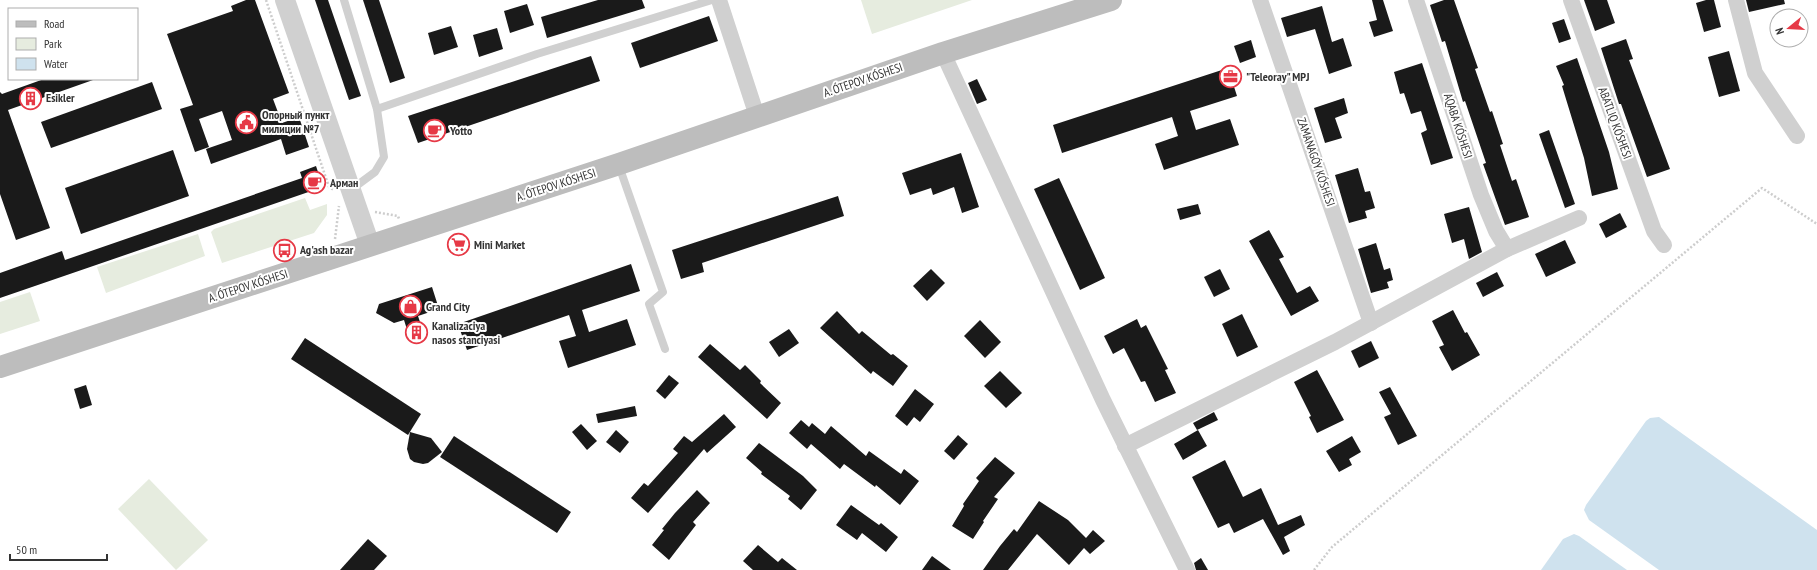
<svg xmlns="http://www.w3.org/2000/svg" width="1817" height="570" font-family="'PT Sans Narrow',sans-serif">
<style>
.green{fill:#e6ecdf}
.water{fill:#cfe2ee}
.building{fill:#1a1a1a}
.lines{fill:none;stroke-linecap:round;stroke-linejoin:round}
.path{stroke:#cdcdcd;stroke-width:2.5;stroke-dasharray:2 2;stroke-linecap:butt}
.service{stroke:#d0d0d0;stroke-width:8}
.minor{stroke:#d0d0d0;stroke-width:16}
.tertiary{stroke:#d0d0d0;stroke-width:20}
.secondary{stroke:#bdbdbd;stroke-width:22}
.labels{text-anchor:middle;stroke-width:4;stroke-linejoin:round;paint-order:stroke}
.poi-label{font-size:12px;font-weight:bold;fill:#333;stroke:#fff;text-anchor:start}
.street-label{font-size:12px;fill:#333;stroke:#fff}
</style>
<rect width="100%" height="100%" fill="#fff"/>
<!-- green -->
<g class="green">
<path d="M861 0H972L872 34Z"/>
<path d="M305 198 310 210 327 204V215L314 233 222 263 211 232 214 229Z"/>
<path d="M198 234 205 256 106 293 97 267Z"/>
<path d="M30 292 40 321 0 334V302Z"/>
<path d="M149 479 208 540 176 570 118 509Z"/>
</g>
<!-- water -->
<g class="water">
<path d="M1659 417 1817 530V570H1659L1589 520 1584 510 1586 505 1646 421 1650 418Z"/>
<path d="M1574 534 1579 536 1627 570H1541L1563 539Z"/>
</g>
<!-- building -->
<g class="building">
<path d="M246 0H255L289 93 273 99 282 123 299 117 309 147 286 155 281 139 211 164 206 149 232 140 222 111 199 119 209 147 195 152 180 109 193 105 167 34 233 11 231 6Z"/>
<path d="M315 0H328L361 96 349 100Z"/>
<path d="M363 0H379L405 78 390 83Z"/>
<path d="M598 0H642L645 8 547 38 541 17Z"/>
<path d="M1372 0H1383L1393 31 1374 37 1369 22 1377 20Z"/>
<path d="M1444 0H1454L1478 68 1475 69 1490 112 1492 111 1503 144 1500 145 1512 181 1516 179 1529 217 1505 225 1483 164 1486 163 1465 101 1463 102 1445 41 1442 42 1430 5Z"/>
<path d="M1584 0H1607L1615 23 1595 31Z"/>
<path d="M1706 0H1714L1721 27 1704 32 1696 3Z"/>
<path d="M1746 0H1784L1785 4 1749 12Z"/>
<path d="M527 4 534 25 510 33 504 11Z"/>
<path d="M1322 6 1332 42 1343 38 1352 66 1329 74 1315 29 1287 37 1281 18Z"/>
<path d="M709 16 718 41 640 68 631 43Z"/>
<path d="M1564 19 1571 39 1559 43 1552 23Z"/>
<path d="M451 26 458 47 434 55 428 33Z"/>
<path d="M497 28 503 49 479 57 473 35Z"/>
<path d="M1626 39 1633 59 1629 60 1670 169 1647 177 1621 104H1619L1601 48Z"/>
<path d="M1251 40 1256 57 1240 63 1234 46Z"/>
<path d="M1729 51 1740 91 1719 97 1708 57Z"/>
<path d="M591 56 600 81 418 143 408 116Z"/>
<path d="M1577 58 1609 152 1618 189 1592 196 1584 158 1562 86 1564 85 1556 66Z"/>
<path d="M1422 63 1453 158 1431 165 1421 133 1427 130 1421 111 1411 114 1404 93 1400 94 1394 72Z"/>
<path d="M1228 68 1237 96 1190 111 1196 130 1230 119 1239 145 1164 170 1155 144 1178 136 1172 117 1062 153 1053 125Z"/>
<path d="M44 79H93V80L8 110 50 228 16 240 0 194V92L2 94Z"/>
<path d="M977 79 987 100 977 104 968 83Z"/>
<path d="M152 82 162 109 51 148 41 122Z"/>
<path d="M1344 98 1348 113 1335 118 1342 138 1325 143 1314 108Z"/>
<path d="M1549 130 1575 204 1565 208 1539 134Z"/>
<path d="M173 150 189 196 81 234 65 188Z"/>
<path d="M961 153 979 207 962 213 954 187 933 195 931 188 910 195 902 173Z"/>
<path d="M316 166 323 187 0 298V273L62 251 65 260 302 178 300 172Z"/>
<path d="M1358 168 1365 192 1370 191 1375 208 1365 211 1367 218 1349 223 1335 175Z"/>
<path d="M1059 178 1105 278 1080 290 1034 189Z"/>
<path d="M838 196 844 216 702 263 704 272 681 279 672 250Z"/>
<path d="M1198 204 1201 214 1180 220 1177 209Z"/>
<path d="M1469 207 1482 252 1469 259 1464 239 1452 243 1444 214Z"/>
<path d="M1620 213 1627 227 1606 238 1599 224Z"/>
<path d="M1269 230 1284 257 1279 259 1297 293 1310 286 1319 301 1291 316 1249 241Z"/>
<path d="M1565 240 1576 263 1546 277 1535 254Z"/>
<path d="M1376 243 1384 270 1390 268 1393 280 1387 282 1389 288 1371 293 1358 249Z"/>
<path d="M631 264 640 291 582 310 589 332 627 319 636 345 568 368 559 341 576 336 569 315 467 350 458 324Z"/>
<path d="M931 269 945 283 927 301 913 286Z"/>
<path d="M1220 269 1230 289 1214 297 1204 277Z"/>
<path d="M1497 272 1504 286 1483 297 1476 283Z"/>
<path d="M432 287 439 309 418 316 425 337 411 342 404 320 394 323 376 313 379 304Z"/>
<path d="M1453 310 1465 333 1467 332 1480 355 1452 371 1439 347 1444 345 1432 321Z"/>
<path d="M837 311 859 334 862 331 891 355 893 354 908 366 893 386 873 371 871 374 820 328Z"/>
<path d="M1242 314 1258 347 1237 357 1222 324Z"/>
<path d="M1137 319 1141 328 1146 325 1168 369 1165 370 1176 393 1155 402 1145 381 1141 382 1124 348 1113 354 1104 336Z"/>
<path d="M980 320 1001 342 985 358 964 336Z"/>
<path d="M789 329 799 343 779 357 769 342Z"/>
<path d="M305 338 421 414 408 435 291 359Z"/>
<path d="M1371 341 1379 358 1359 368 1351 351Z"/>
<path d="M710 344 740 370 745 365 761 381 760 383 781 403 767 419 698 357Z"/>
<path d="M1317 370 1344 420 1317 433 1309 417 1311 416 1294 382Z"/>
<path d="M1000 371 1022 393 1006 408 984 386Z"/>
<path d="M669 375 679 383 665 399 656 391Z"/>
<path d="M86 385 92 405 80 409 74 389Z"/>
<path d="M1390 387 1417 436 1398 445 1384 417 1391 414 1379 392Z"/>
<path d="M915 389 934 404 920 422 914 417 907 426 895 416Z"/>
<path d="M635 406 637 416 598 423 596 414Z"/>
<path d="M1214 412 1218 420 1197 430 1193 423Z"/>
<path d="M724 414 736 427 707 453 704 449 648 513 631 498 644 483 648 486 678 453 673 449 684 436 692 442Z"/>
<path d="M801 420 809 427 812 423 825 434 831 426 866 456 869 451 901 474 904 469 919 481 900 505 876 485 875 487 844 464 840 469 811 444 807 449 789 433Z"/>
<path d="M581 424 597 441 587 450 572 432Z"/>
<path d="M616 430 629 442 620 453 606 442Z"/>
<path d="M1198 430 1207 446 1183 460 1174 444Z"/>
<path d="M410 432 431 438 442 452 428 463 423 464 414 462 410 459 407 449Z"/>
<path d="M958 435 968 444 954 460 944 451Z"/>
<path d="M454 436 571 512 557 533 440 457Z"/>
<path d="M1352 436 1361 452 1349 459 1352 465 1339 472 1326 451Z"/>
<path d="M759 443 803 476 817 490 801 510 788 499 790 496 761 474 762 472 746 458Z"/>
<path d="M995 457 1015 473 994 497 998 499 983 521 984 522 973 539 952 526 964 506 963 504 979 481 976 478Z"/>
<path d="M1225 460 1243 497 1261 488 1278 525 1301 515 1305 525 1284 537 1290 551 1283 555 1263 519 1234 533 1229 523 1218 528 1192 477Z"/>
<path d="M697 490 710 503 693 522 696 525 669 560 652 545 664 530 662 529 675 513Z"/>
<path d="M1039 501 1068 520 1086 538 1093 530 1105 541 1090 554 1084 548 1069 565 1037 534 1008 570H983L1000 546 1014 529 1017 532Z"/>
<path d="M851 505 879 525 881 523 898 537 886 552 862 533 857 540 836 525Z"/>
<path d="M368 539 387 556 374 570H340Z"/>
<path d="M758 545 778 562 782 558 797 570H753L743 561Z"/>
<path d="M932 556 951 570H922Z"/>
<path d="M1201 558 1208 570H1196L1194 563Z"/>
</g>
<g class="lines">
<!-- path -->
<g class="path">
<path d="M266 0 329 187 334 190"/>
<path d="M375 212 398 216 399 219"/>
<path d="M335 239 339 206"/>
<path d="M1314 570 1332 547 1762 188 1817 224"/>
</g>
<!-- service -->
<g class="service">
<path d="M344 0 377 109 384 157 375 172 352 189"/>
<path d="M377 109 537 54 712 0"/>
<path d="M619 166 663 292 649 304 665 349"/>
</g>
<!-- minor -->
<g class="minor">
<path d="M719 0 757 116"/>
<path d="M1260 0 1371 323"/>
<path d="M1416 0 1481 195 1496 231 1507 249"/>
<path d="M1571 0 1654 231 1664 245"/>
<path d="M1736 0 1755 73 1797 136"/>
<path d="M943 53 1103 400 1187 570"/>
<path d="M1125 446 1335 342 1507 249 1579 218"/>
</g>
<!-- tertiary -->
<path class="tertiary" d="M285 0 370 245"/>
<!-- secondary -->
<path class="secondary" d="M0 367 619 164 943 53 1111 0"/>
</g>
<!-- icons -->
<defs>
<symbol id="office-ring" viewBox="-11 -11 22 22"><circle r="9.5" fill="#fff" stroke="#e63946" stroke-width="1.5"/><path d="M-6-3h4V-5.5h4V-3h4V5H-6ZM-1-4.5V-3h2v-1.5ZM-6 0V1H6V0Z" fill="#e63946"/></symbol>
<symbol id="building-ring" viewBox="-11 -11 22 22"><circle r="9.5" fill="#fff" stroke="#e63946" stroke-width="1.5"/><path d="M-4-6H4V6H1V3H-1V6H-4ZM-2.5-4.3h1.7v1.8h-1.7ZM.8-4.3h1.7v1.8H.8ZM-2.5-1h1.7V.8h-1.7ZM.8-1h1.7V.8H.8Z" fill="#e63946"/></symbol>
<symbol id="civic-ring" viewBox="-11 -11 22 22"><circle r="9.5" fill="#fff" stroke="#e63946" stroke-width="1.5"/><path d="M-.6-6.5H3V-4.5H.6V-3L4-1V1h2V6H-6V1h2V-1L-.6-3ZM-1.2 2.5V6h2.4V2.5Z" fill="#e63946"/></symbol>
<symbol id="cafe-ring" viewBox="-11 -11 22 22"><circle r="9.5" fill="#fff" stroke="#e63946" stroke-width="1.5"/><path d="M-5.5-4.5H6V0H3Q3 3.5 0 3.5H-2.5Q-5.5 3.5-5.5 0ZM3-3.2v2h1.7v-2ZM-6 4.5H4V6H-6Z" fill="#e63946"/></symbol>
<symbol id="supermarket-ring" viewBox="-11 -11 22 22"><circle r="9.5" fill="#fff" stroke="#e63946" stroke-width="1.5"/><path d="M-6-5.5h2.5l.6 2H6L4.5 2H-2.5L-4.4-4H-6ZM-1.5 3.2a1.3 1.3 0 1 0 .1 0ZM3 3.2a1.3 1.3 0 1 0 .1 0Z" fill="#e63946"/></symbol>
<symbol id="bus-ring" viewBox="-11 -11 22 22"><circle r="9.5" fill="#fff" stroke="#e63946" stroke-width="1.5"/><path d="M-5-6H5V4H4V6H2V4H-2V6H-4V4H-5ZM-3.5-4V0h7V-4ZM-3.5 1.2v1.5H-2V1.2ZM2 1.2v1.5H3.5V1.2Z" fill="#e63946"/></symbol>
<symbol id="shop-ring" viewBox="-11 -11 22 22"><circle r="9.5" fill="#fff" stroke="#e63946" stroke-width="1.5"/><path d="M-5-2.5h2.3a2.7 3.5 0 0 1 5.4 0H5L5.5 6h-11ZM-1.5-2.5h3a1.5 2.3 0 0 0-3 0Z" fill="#e63946"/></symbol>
</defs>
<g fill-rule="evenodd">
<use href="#office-ring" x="1218" y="64" width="25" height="25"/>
<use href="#building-ring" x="18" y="86" width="25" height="25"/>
<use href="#civic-ring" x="234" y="110" width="25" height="25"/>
<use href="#cafe-ring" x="422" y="118" width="25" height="25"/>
<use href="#cafe-ring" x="302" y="170" width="25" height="25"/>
<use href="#supermarket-ring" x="446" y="232" width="25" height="25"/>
<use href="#bus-ring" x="272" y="238" width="25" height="25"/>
<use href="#shop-ring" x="398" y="294" width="25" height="25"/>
<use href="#building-ring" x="404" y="320" width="25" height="25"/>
</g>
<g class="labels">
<!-- poi labels -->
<g class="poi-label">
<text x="1246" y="81">"Teleoray" MPJ</text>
<text x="46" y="102">Esikler</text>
<text x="262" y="119">Опорный пункт<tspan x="262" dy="14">милиции №7</tspan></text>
<text x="450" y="135">Yotto</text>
<text x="330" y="187">Арман</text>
<text x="474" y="249">Mini Market</text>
<text x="300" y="254">Ag'ash bazar</text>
<text x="426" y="311">Grand City</text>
<text x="432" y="330">Kanalizaciya<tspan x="432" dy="14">nasos stanciyasi</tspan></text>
</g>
<!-- street labels -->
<g class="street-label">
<text transform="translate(863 80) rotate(-19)" y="4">A. ÓTEPOV KÓSHESI</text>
<text transform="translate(1615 123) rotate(70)" y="4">ABATLIQ KÓSHESI</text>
<text transform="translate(1458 126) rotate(72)" y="4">AQABA KÓSHESI</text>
<text transform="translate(1316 162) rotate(71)" y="4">ZAMANAGÓY KÓSHESI</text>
<text transform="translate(556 185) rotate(-18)" y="4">A. ÓTEPOV KÓSHESI</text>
<text transform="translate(248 286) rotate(-18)" y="4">A. ÓTEPOV KÓSHESI</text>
</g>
</g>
<!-- legend -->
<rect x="8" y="8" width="130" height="72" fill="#ffffff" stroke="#adadad"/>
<rect x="16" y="21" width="20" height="6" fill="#bdbdbd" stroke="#adadad"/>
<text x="44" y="28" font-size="12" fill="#333333">Road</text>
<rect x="16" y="38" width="20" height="12" fill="#e6ecdf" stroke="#adadad"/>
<text x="44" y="48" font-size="12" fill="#333333">Park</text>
<rect x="16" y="58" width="20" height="12" fill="#cfe2ee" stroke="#adadad"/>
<text x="44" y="68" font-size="12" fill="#333333">Water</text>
<!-- north arrow -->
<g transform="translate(1789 28) rotate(252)"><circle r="19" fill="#ffffff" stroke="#adadad"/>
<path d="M0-3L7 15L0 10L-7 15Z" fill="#e63946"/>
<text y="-6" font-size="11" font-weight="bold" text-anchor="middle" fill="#333333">N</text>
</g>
<!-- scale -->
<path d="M10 554v6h97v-6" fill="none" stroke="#333333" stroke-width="2"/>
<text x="16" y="554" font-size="12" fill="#333333" stroke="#ffffff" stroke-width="3" paint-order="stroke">50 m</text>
</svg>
